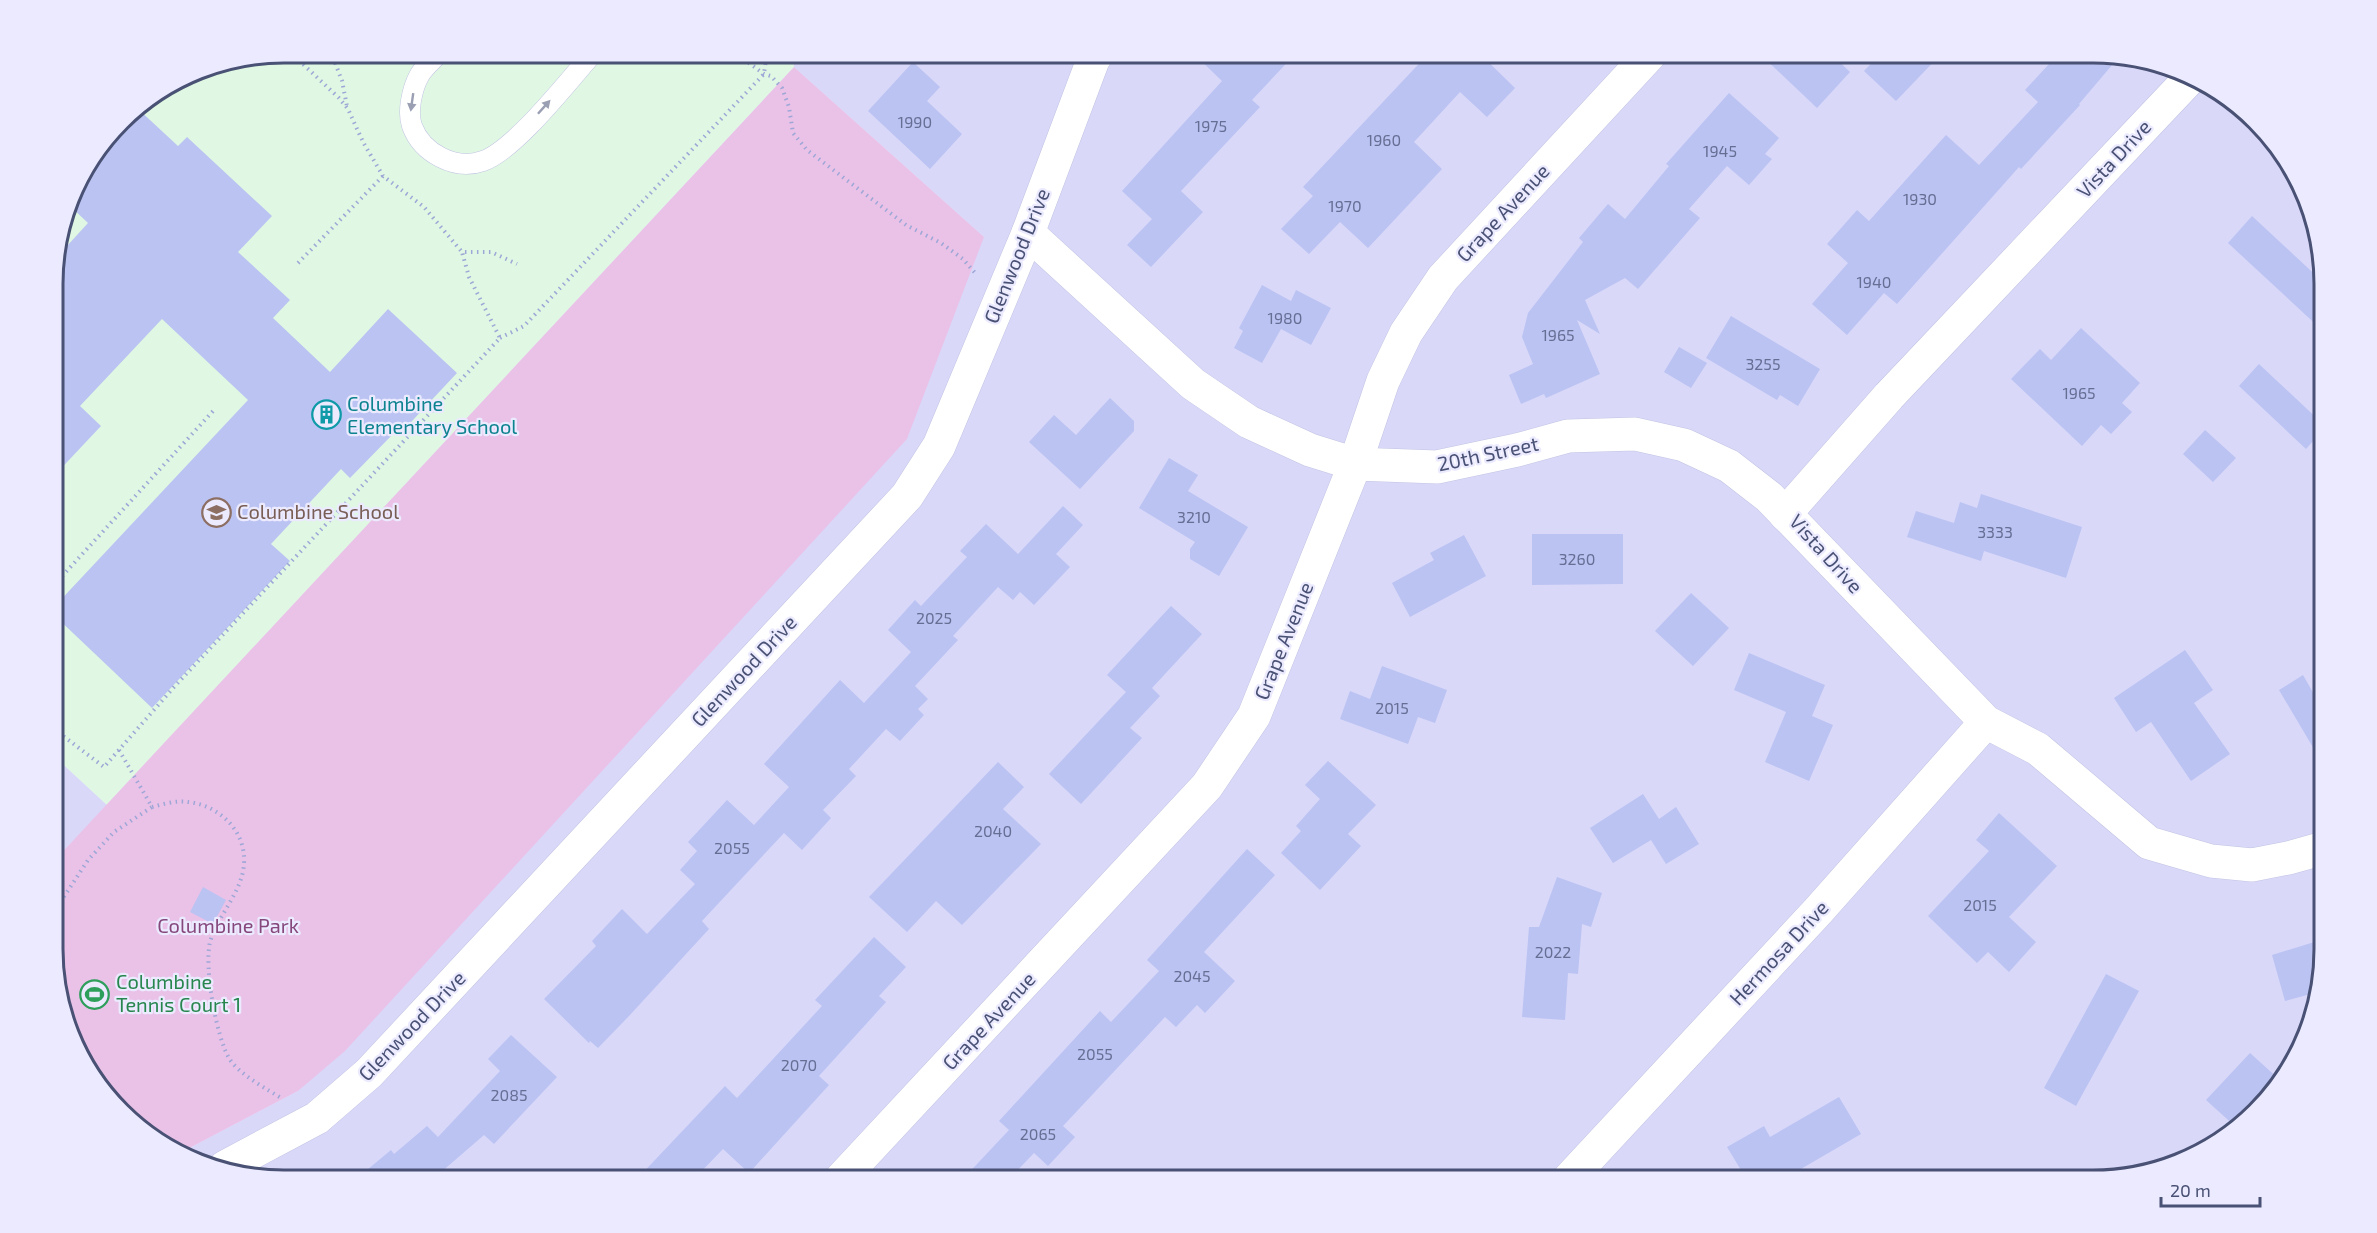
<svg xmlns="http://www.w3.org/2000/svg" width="2377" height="1233" font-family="'Exo 2',sans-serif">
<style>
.residential{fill:#d9d8f9}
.education{fill:#e0f8e3}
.green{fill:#eac2e8}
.building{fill:#bbc3f2}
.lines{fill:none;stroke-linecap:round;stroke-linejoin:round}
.service-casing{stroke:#c2c4e3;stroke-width:21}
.minor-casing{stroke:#c2c4e3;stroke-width:34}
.path{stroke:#9ea7d6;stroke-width:4;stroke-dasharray:1.5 4.5;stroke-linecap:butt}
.service{stroke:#fff;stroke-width:20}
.minor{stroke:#fff;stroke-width:33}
.oneway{fill:#9b9fb3}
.labels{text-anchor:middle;stroke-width:4.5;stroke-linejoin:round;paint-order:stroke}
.number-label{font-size:16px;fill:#666e94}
.street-label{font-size:20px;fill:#495174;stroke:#ebeaff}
.culture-label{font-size:20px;fill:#0d838f;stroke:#ebeaff;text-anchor:start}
.education-label{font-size:20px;fill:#785e54;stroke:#ebeaff;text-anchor:start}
.park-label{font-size:20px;fill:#86477c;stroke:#ebeaff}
.leisure-label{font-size:20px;fill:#27864d;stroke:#ebeaff;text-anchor:start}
.rim{fill:none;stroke:#495174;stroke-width:3}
</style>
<rect width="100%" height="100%" fill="#e5e4fc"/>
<!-- residential -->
<g class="residential">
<path d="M792 53H2093L2195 77 2246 110 2285 155 2323 254 2324 949 2300 1051 2267 1102 2221 1142 2167 1168 2107 1180H284L178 1154 298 1091 984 237 794 67Z"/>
<path d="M54 756 107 805 54 861Z"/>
</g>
<!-- education -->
<path class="education" d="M284 53H792L794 67 107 805 54 756 53 269 76 182 131 110 196 70Z"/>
<!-- green -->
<path class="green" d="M794 67 984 237 907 439 345 1051 298 1091 178 1154 131 1123 92 1078 55 979 54 861Z"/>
<!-- building -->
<g class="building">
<path d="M1192 52H1297L1252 100 1260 107 1181 191 1203 212 1151 267 1127 245 1152 219 1122 191 1222 81Z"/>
<path d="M1430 52H1478L1515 88 1487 117 1460 92 1414 142 1442 169 1368 248 1340 222 1309 254 1281 229 1313 196 1303 187Z"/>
<path d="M1758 52H1829L1850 72 1817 108Z"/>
<path d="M1882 52H1943L1896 101 1864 71Z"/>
<path d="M2060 52H2093L2118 58 2079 104 2080 105 2021 169 2019 167 1897 304 1884 293 1847 335 1812 304 1848 263 1827 244 1857 210 1869 221 1946 135 1979 165 2038 102 2025 90Z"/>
<path d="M913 62 940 87 927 101 962 134 930 169 868 111Z"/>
<path d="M1729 93 1779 138 1765 154 1772 159 1749 185 1727 166 1689 209 1700 218 1638 289 1625 278 1585 300 1600 334 1577 320 1600 374 1546 398 1544 394 1521 404 1509 375 1533 364 1522 337 1528 313 1583 242 1579 238 1608 204 1625 219 1669 166 1666 164Z"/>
<path d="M136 107 178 146 187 137 272 216 238 252 290 300 273 318 330 372 388 309 457 373 398 436 394 433 350 478 341 469 271 544 290 561 152 708 54 615V607L248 400 162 319 80 406 101 426 53 477V269L56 258 88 223 70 206 76 182 131 110Z"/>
<path d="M2252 216 2323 282V331L2228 243Z"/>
<path d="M1262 285 1291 301 1296 290 1331 308 1311 345 1281 329 1262 363 1234 348 1243 331 1239 328Z"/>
<path d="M1731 316 1820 369 1798 406 1780 395 1777 400 1706 358Z"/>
<path d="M2081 328 2140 383 2122 403 2132 412 2111 434 2101 425 2082 446 2011 379 2040 349 2051 360Z"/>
<path d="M1679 347 1707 363 1691 388 1664 372Z"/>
<path d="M2259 364 2323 424V430L2306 449 2239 386Z"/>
<path d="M1110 398 1134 421V431L1080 489 1029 442 1054 415 1076 435Z"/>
<path d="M2205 430 2236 458 2213 482 2183 454Z"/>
<path d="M1169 458 1198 475 1188 491 1248 527 1219 576 1190 559V549L1195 542 1139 508Z"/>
<path d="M1981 494 2082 527 2066 578 1984 551 1981 561 1907 537 1916 511 1954 523 1960 502 1977 508Z"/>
<path d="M1063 506 1083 525 1056 554 1070 567 1034 605 1020 592 1013 600 998 587 953 636 958 640 915 686 928 699 918 709 924 715 900 741 886 729 849 769 856 776 823 810 831 818 802 850 784 833 702 921 709 929 629 1016 598 1048 590 1041 589 1043 544 999 596 946 592 941 622 909 647 934 695 884 680 870 697 851 688 842 727 800 754 825 789 787 764 764 840 680 864 703 911 652 888 630 915 600 921 606 967 557 960 551 986 524 1018 554Z"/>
<path d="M1532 534H1623V584L1532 585Z"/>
<path d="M1464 535 1486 576 1410 617 1392 583 1434 560 1430 553Z"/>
<path d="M1691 593 1729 628 1693 666 1655 631Z"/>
<path d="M1171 606 1202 634 1152 688 1160 696 1130 728 1142 738 1081 804 1049 774 1126 692 1107 675Z"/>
<path d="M2185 650 2213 690 2194 703 2230 754 2191 781 2151 722 2136 732 2114 698Z"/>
<path d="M1749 653 1825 685 1812 716 1833 725 1809 781 1765 762 1786 712 1734 690Z"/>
<path d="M1382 666 1447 690 1435 723 1418 717 1408 744 1340 719 1350 691 1370 699Z"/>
<path d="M2303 675 2315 696 2324 691V766L2279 690Z"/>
<path d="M1328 761 1376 805 1348 834 1361 846 1320 890 1281 853 1301 831 1296 826 1320 799 1305 785Z"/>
<path d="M998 762 1024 787 1003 809 1041 844 962 925 936 901 907 932 869 897Z"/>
<path d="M1643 794 1659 819 1676 807 1699 844 1666 864 1651 840 1613 863 1590 828Z"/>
<path d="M1999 813 2057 866 2009 917 2036 942 2009 972 1988 952 1977 963 1928 916 1989 851 1976 840Z"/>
<path d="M1247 849 1275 875 1204 952 1235 981 1205 1013 1197 1005 1176 1027 1165 1017 1063 1126 1075 1137 1048 1166 1034 1153 1008 1180H962L1009 1130 999 1121 1100 1011 1111 1022 1159 971 1147 960Z"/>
<path d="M1557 877 1602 893 1591 927 1582 924 1578 974 1568 973 1565 1020 1522 1017 1529 927H1539Z"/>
<path d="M203 887 226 900 213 924 190 912Z"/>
<path d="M874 937 906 967 879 996 886 1002 819 1076 829 1085 749 1173 723 1149 693 1180H636L725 1086 737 1098 822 1006 815 1000Z"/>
<path d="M2324 939V949L2314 993 2285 1001 2272 955Z"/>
<path d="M2106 974 2139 991 2076 1106 2044 1088Z"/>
<path d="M511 1035 557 1077 494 1144 484 1135 432 1180H355L391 1150 394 1154 427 1126 438 1137 500 1071 488 1059Z"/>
<path d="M2250 1053 2281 1081 2267 1102 2237 1128 2206 1100Z"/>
<path d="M1839 1097 1861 1134 1782 1180H1747L1727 1147 1764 1126 1770 1137Z"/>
</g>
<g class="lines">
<defs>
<path id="service" d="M440 52C433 60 423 68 419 76 412 89 407 112 412 126 422 153 455 171 483 161 515 150 569 80 594 52"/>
<g id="minor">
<path d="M1028 233 1193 384 1249 422 1310 450 1355 464 1437 467 1517 450 1568 436 1635 434 1684 445 1729 466 1769 497 1986 722 2038 749 2149 843 2211 861 2252 865 2288 858 2324 848"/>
<path d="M1785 514 1889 396 2192 76"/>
<path d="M225 1167 317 1118 369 1073 907 496 939 446 1028 233 1093 60 1098 52"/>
<path d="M840 1180 1207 786 1254 716 1355 464 1383 381 1406 333 1443 278 1652 52"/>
<path d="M1568 1180 1818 911 1986 722"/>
</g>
</defs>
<!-- service casing -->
<use href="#service" class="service-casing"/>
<!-- minor casing -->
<use href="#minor" class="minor-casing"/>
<!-- path -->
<g class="path">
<path d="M290 52 339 98 348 109 363 142 383 176 424 207 462 252"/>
<path d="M331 52 342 81 347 106"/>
<path d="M734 52 764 74 771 76 782 88 789 107 793 133 807 150 906 225 941 243 963 259 976 274"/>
<path d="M298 263 383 176"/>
<path d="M500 338 524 326 764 74 767 52"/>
<path d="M54 585 214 410"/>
<path d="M54 729 104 767 174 687 500 338 469 277 462 252H491L517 264"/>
<path d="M119 750 152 807C163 804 177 800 188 802 218 805 246 830 244 863 243 891 218 915 210 942 204 967 216 1036 229 1058 237 1073 268 1090 283 1099"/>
<path d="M54 912 88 860 114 832 152 807"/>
</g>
<!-- service -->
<use href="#service" class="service"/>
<!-- minor -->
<use href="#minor" class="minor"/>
</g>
<!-- one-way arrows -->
<defs><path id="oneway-solid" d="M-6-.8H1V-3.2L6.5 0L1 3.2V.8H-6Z" transform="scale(1.5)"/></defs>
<g class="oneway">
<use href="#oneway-solid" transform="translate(412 102) rotate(98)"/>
<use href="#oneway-solid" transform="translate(544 107) rotate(-48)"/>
</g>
<!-- icons -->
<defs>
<symbol id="building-ring" viewBox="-11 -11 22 22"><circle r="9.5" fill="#ebeaff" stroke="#0f9aa8" stroke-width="1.5"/><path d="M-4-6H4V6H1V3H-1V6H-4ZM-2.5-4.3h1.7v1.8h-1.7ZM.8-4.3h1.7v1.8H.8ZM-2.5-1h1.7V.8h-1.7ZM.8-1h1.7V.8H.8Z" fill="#0f9aa8"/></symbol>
<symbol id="school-ring" viewBox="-11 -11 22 22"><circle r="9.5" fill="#ebeaff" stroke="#8d6e63" stroke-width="1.5"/><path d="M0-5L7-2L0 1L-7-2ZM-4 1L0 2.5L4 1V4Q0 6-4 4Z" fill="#8d6e63"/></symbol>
<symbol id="stadium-ring" viewBox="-11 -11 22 22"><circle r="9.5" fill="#ebeaff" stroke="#2e9e5b" stroke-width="1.5"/><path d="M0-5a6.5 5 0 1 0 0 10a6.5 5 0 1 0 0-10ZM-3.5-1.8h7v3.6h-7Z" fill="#2e9e5b"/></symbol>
</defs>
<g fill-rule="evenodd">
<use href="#building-ring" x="310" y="398" width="33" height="33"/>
<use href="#school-ring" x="200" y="496" width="33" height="33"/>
<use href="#stadium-ring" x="78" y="978" width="33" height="33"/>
</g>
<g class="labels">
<!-- number labels -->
<g class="number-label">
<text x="915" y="128">1990</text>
<text x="1211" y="132">1975</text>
<text x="1384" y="146">1960</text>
<text x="1720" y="157">1945</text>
<text x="1920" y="205">1930</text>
<text x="1345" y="212">1970</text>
<text x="1874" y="288">1940</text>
<text x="1285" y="324">1980</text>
<text x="1558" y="341">1965</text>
<text x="1763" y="370">3255</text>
<text x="2079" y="399">1965</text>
<text x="1194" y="523">3210</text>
<text x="1995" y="538">3333</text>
<text x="1577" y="565">3260</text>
<text x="934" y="624">2025</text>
<text x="1392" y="714">2015</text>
<text x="993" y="837">2040</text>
<text x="732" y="854">2055</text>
<text x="1980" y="911">2015</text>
<text x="1553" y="958">2022</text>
<text x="1192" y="982">2045</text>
<text x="1095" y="1060">2055</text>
<text x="799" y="1071">2070</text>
<text x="509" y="1101">2085</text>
<text x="1038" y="1140">2065</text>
</g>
<!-- street labels -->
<g class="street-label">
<text transform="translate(2114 159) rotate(-47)" y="7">Vista Drive</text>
<text transform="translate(1503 213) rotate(-47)" y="7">Grape Avenue</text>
<text transform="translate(1017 256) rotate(-68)" y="7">Glenwood Drive</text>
<text transform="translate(1488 454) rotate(-12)" y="7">20th Street</text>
<text transform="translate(1826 554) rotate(48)" y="7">Vista Drive</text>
<text transform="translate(1284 641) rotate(-68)" y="7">Grape Avenue</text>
<text transform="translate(744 671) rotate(-47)" y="7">Glenwood Drive</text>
<text transform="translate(1779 953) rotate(-47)" y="7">Hermosa Drive</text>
<text transform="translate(989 1021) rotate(-47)" y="7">Grape Avenue</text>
<text transform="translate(412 1026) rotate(-46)" y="7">Glenwood Drive</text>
</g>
<!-- culture labels -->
<g class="culture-label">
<text x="347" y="411">Columbine<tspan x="347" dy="23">Elementary School</tspan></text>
</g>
<!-- education labels -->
<g class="education-label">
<text x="237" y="519">Columbine School</text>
</g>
<!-- park labels -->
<g class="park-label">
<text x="228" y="933">Columbine Park</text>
</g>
<!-- leisure labels -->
<g class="leisure-label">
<text x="116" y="989">Columbine<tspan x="116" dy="23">Tennis Court 1</tspan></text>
</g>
</g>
<!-- crop -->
<path d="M0 0H2377V1233H0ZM284 63H2093A221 221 0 0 1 2314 284V949A221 221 0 0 1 2093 1170H284A221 221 0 0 1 63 949V284A221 221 0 0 1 284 63Z" fill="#ebeaff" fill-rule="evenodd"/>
<path class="rim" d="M284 63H2093A221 221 0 0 1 2314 284V949A221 221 0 0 1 2093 1170H284A221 221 0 0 1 63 949V284A221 221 0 0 1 284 63Z"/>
<!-- scale -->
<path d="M2161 1197v9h99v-9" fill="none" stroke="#495174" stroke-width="3"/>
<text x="2170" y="1197" font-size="18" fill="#495174" stroke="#ebeaff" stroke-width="4.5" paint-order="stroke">20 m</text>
</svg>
